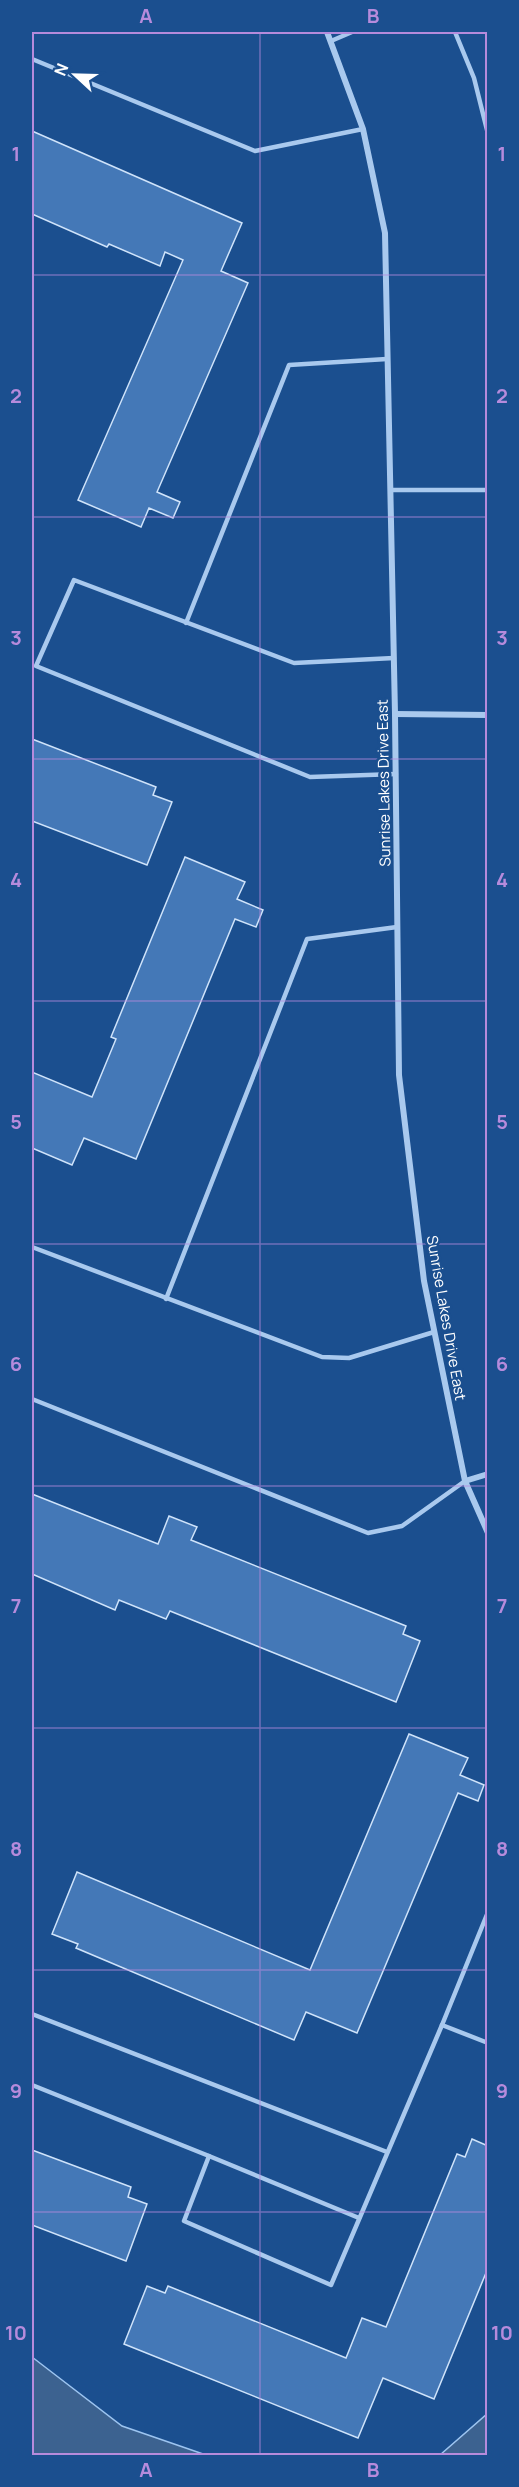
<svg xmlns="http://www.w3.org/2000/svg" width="519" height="2487" font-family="Manrope,sans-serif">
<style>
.water{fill:#3c6290;stroke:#9cc4f0;stroke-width:1.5}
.building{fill:#4478b7;stroke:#cfe3fa;stroke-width:1.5}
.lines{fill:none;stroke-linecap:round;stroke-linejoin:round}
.lane{stroke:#a9c9ee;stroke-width:4.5}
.street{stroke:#a9c9ee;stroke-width:6}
.grid{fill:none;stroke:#b68bdc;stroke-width:1.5;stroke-opacity:0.55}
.labels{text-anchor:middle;stroke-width:5;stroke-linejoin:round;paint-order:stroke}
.street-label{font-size:15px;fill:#fff;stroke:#1b4f8f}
.neatline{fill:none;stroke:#b68bdc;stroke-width:2}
.grid-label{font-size:20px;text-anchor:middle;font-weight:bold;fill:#b68bdc}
</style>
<rect width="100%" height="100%" fill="#1b4f8f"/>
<!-- water -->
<g class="water">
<path d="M32 2357 122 2426 206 2455H32Z"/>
<path d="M487 2414V2455H440Z"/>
</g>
<!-- building -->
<g class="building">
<path d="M32 131 242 223 221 271 248 283 157 492 180 502 173 518 149 508 141 527 78 500 183 260 165 252 160 266 109 244 107 247 32 214Z"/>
<path d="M32 739 156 787 153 795 172 802 147 865 32 821Z"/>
<path d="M185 857 245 882 237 899 263 910 256 927 235 919 136 1159 84 1138 72 1165 32 1148V1072L92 1097 116 1039 111 1037Z"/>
<path d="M32 1494 158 1544 169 1516 197 1527 191 1540 406 1626 403 1634 420 1641 396 1702 170 1611 166 1619 119 1600 115 1610 32 1574Z"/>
<path d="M409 1734 468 1758 460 1775 484 1785 478 1801 458 1793 357 2033 306 2012 294 2040 76 1948 78 1944 52 1934 77 1872 310 1970Z"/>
<path d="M472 2139 488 2146V2268L434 2399 383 2378 358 2438 124 2344 147 2286 165 2293 168 2286 346 2358 362 2318 386 2327 457 2154 465 2157Z"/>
<path d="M32 2150 131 2187 128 2197 147 2204 126 2261 32 2225Z"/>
</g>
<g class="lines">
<!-- lane -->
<g class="lane">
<path d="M455 32 474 78 488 134"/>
<path d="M331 41 352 32"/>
<path d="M32 59 255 151 363 129"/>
<path d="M391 490H488"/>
<path d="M186 623 289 365 387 359"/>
<path d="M394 658 294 663 74 580 36 666 310 777 396 774"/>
<path d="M32 1247 322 1357 349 1358 434 1332"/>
<path d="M166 1299 307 939 397 927"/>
<path d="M32 1399 368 1533 402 1526 465 1481"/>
<path d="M488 1912 442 2025 488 2043"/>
<path d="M32 2014 387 2152"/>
<path d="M32 2085 209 2156 184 2221 331 2285 442 2025"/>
<path d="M209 2156 359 2218"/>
</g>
<!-- street -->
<g class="street">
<path d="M327 32 363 129 385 233 395 714 399 1075 424 1281 465 1481 488 1533"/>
<path d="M395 714 488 715"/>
<path d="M465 1481 488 1474"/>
</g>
</g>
<!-- grid -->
<path class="grid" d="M260 32V2456M32 275H488M32 517H488M32 759H488M32 1001H488M32 1244H488M32 1486H488M32 1728H488M32 1970H488M32 2212H488"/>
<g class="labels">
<!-- street labels -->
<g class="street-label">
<text transform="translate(384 783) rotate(-91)" y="5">Sunrise Lakes Drive East</text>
<text transform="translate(446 1318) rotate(80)" y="5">Sunrise Lakes Drive East</text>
</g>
</g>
<!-- border -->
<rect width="519" height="2487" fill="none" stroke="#1b4f8f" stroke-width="66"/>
<!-- north arrow -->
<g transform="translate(75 75) rotate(292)" stroke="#1b4f8f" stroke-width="4.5" paint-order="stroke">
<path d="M0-4.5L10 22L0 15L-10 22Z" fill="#ffffff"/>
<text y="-9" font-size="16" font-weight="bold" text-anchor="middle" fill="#ffffff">N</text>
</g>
<rect x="33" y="33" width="453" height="2421" class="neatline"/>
<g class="grid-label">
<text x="146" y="23">A</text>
<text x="373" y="23">B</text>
<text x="16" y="161">1</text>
<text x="502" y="161">1</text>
<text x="16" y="403">2</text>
<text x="502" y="403">2</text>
<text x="16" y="645">3</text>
<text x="502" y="645">3</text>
<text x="16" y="887">4</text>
<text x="502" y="887">4</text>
<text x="16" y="1129">5</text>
<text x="502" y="1129">5</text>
<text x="16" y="1371">6</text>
<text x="502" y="1371">6</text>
<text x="16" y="1613">7</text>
<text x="502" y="1613">7</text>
<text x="16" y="1856">8</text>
<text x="502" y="1856">8</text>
<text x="16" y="2098">9</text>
<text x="502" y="2098">9</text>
<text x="16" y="2340">10</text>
<text x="502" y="2340">10</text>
<text x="146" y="2477">A</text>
<text x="373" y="2477">B</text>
</g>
</svg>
